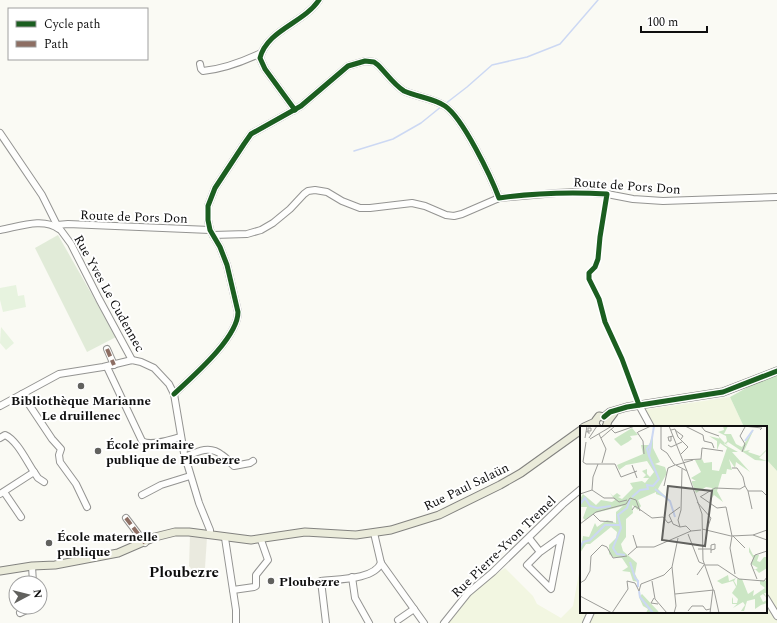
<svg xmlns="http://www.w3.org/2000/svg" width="777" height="623" font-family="Spectral,serif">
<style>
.farmland{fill:#f2f6e1}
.forest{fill:#cbe6c4}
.cemetery{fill:#e1ebd8}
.pitch{fill:#e7f3df}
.plaza{fill:#eaeadf}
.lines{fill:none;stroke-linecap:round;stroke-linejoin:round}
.stream{stroke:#ccd8f3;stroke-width:1.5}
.minor-casing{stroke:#949492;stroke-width:8}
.major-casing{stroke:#82827f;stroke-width:9}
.minor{stroke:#fefefd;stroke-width:6}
.major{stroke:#eaebda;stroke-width:7}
.quiet{stroke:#8d6e63;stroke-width:4;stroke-dasharray:8 4;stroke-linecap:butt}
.cycleway-casing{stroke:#fff;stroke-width:8}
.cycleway{stroke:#1b5e20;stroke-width:5}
.poi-dot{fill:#61615e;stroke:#fff;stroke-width:1.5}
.labels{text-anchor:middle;stroke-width:4;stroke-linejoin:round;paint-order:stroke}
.street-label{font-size:13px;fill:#0e0e0e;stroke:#fff}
.poi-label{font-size:13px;font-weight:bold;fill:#0e0e0e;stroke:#fff;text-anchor:start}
.quarter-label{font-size:15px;font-weight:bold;fill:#0e0e0e;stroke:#fff}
.inset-river{fill:none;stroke:#ccd8f3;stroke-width:2}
.inset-road{fill:none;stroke:#9c9c98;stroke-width:1}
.view{fill:#61615e;fill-opacity:0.15;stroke:#61615e;stroke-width:2}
.inset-edge{fill:none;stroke:#0e0e0e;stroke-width:2}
</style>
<rect width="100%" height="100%" fill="#fafaf4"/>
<!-- farmland -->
<g class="farmland">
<path d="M730 397 744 427H652L643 410Z"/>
<path d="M766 459 777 471V623H439L468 593 505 568 533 596 537 604 561 618 573 606 581 562V612H766Z"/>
</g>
<!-- forest -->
<path class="forest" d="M777 371V471L766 459V427H744L730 397Z"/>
<!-- cemetery -->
<path class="cemetery" d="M58 235 116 337 87 352 35 248Z"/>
<!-- pitch -->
<g class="pitch">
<path d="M16 285 18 296 24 295 26 307 3 312 0 300V288Z"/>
<path d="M1 327 14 343 6 350 0 343Z"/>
</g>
<!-- plaza -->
<path class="plaza" d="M190 535 207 537 205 568 193 571 189 566Z"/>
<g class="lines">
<!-- stream -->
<g class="stream">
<path d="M445 104 467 87 492 65 527 57 560 44 598 0"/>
<path d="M354 151 393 139 421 123 442 106"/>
</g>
<defs>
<g id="minor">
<path d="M200 64 201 69 203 71C224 69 242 62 261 53"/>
<path d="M295 110 265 69 260 58C267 30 304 23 319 0"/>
<path d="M0 133 42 195 57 225 71 244 99 299 132 360"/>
<path d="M57 225 68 224 210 230"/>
<path d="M0 230C18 227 43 217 59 229"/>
<path d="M213 235 247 234 261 230 273 223 290 209 304 194 308 191 315 190 327 192 342 201 360 208H370L412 203 425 206 446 215 454 216 462 214 499 198 556 193 579 192 607 194 633 199 663 201 777 197"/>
<path d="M107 349 114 365"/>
<path d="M107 367 142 441C151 447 171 439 181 437"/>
<path d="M22 394 52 439 61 449 59 455 60 462 76 484 87 507"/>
<path d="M174 394C192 377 238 338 238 312L227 265 220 247 210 230 208 220V206L215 188 244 144 251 134 301 106 348 66 365 61 374 62 378 65C386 73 394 85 404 91 417 97 433 98 445 106 463 118 491 177 499 198"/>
<path d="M639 405 651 427"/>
<path d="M0 406 59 374 103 367 132 360 141 362 154 368 169 384 174 394 184 453 199 503 210 530V535"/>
<path d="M0 438 5 435C17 440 27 462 34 472"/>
<path d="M185 457C198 451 210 445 222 455 227 458 230 463 234 466L250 463 253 461"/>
<path d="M4 492 21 517"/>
<path d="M0 494 34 472 38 478 44 482"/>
<path d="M142 495 161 485 190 476"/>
<path d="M126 518 145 543"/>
<path d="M374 533 381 563 424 623"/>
<path d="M225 538 236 610V623"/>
<path d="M529 538 540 552 527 565 551 589 561 537 540 552"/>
<path d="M32 566 33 583"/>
<path d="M352 577 355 598 369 623"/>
<path d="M233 590 254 587 256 586V575L268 560 261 540"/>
<path d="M766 598 777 616"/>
<path d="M20 613 33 607"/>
<path d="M398 620 414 609"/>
<path d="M326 623 321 581C337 579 374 580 381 563"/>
<path d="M444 623 468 593 493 572 563 504 581 489"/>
<path d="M586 623 591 612"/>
</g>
<g id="major">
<path d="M604 417 610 412 627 407 723 392 777 371"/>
<path d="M584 427 595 422"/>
<path d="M597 427 595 425 596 420 599 416 604 417"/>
<path d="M606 427 608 421 614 413"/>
<path d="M0 571 32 566 55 565 118 553 155 537 175 532H189L251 540 305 532 356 535 391 530 439 515 500 485 521 473 581 430"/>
</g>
</defs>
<!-- minor casing -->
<use href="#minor" class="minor-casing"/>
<!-- major casing -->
<use href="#major" class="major-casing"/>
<!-- minor -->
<use href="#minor" class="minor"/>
<!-- major -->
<use href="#major" class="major"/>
<!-- quiet -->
<g class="quiet">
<path d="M107 349 114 365"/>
<path d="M126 518 145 543"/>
</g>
<defs>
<g id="cycleway">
<path d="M295 110 265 69 260 58C267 30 304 23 319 0"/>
<path d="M174 394C192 377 238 338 238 312L227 265 220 247 210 230 208 220V206L215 188 244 144 251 134 301 106 348 66 365 61 374 62 378 65C386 73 394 85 404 91 417 97 433 98 445 106 463 118 491 177 499 198 535 193 571 192 607 194L600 237 598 259 595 267 589 273V279L599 299 605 322 622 359 639 405"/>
<path d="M604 417 610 412 627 407 723 392 777 371"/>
</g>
</defs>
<!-- cycleway casing -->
<use href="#cycleway" class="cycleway-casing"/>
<!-- cycleway -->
<use href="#cycleway" class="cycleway"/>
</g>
<!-- markers -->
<g class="poi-dot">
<circle cx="81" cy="386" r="4"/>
<circle cx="98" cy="451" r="4"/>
<circle cx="49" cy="543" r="4"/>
<circle cx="271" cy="581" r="4"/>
</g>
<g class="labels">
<!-- street labels -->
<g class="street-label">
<text transform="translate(627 185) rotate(4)" y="5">Route de Pors Don</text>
<text transform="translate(134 216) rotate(2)" y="5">Route de Pors Don</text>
<text transform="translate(110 293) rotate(61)" y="5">Rue Yves Le Cudennec</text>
<text transform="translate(466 486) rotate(-26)" y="5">Rue Paul Salaün</text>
<text transform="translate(503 546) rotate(-44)" y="5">Rue Pierre-Yvon Tremel</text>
</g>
<!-- poi labels -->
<g class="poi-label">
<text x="81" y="405" text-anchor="middle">Bibliothèque Marianne<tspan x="81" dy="15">Le druillenec</tspan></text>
<text x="106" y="449">École primaire<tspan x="106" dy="15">publique de Ploubezre</tspan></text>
<text x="57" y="541">École maternelle<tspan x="57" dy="15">publique</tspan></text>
<text x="279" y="586">Ploubezre</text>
</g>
<!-- quarter labels -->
<g class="quarter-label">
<text x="184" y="577">Ploubezre</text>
</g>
</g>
<!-- overview -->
<g transform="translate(580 426)">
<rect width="187" height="187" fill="#fafaf4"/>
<path d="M143 0H148L144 8H151L156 18 162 21 174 3 164 25 170 24 168 26 180 30 186 24 187 27 186 25 179 32 187 35 175 34 148 16 146 18 149 20 145 18 139 12V11L145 17 147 15 146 10 138 6 144 4ZM52 2 58 9 50 10 52 13 48 16 41 20 34 13ZM73 7V22L80 36 75 38 85 41 87 47 78 63 87 72 76 68V66L58 74 61 80 58 84 52 79 53 87 46 93V111L41 118 43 125 57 137 55 148 59 156 53 155 50 146 42 145 48 141 42 132 33 131 29 128V119L36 112 37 106 31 101 10 118H6L0 127 3 110 9 111 15 97 17 101 27 94 36 97V86L43 80 15 87 5 94 3 92 7 81H0V73L3 68 16 79 21 74 32 76 35 74 30 67 33 70 37 67 41 70 38 71 42 73 53 62 50 57 62 55 65 57 69 52H63L66 49 62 45 67 43V48L70 51 74 46 67 35 46 39 39 44 37 39 63 28 61 19H69ZM129 10 141 13 145 19 158 26H152L170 46 156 36 155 42 149 33 152 44 147 43 146 48H142L137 65 143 76 134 69 131 73 132 62 126 61 116 67 112 57V55H116L111 52 121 46 115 34 122 33 124 37 132 36V44L139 45 147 22 140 17 137 24V15ZM169 121 173 129H179L177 135 180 136 184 131H187V142L179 147 175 143 172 145 178 142 171 138 173 132 169 126ZM148 149 149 155 156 152 154 155 157 160V153H162L168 168 174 164 173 170 185 162 180 158V154L187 155V167H184L187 172 183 168 180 170 183 176 187 174V177L181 179 180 172 181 179 175 183V173L167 175 164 185H161L165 179 163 176 153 182 157 178H152V173L153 171V177H157L158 173 152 167 156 161 153 155 142 158 137 155ZM62 168 78 185 79 187H66L68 183 63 180 59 171Z" fill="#cbe6c4"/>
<path class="inset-river" d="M165 15 173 4M69 30 67 23 71 17M75 63 90 75 95 91M52 71 60 64 68 63 67 59 73 60 79 53 69 30 74 0M0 78 5 72 10 80 17 82 31 80M0 122 3 116 10 114 25 99H40M45 129 37 128 33 122 41 102 38 89 47 82 50 73M50 136 55 152 58 155V161M59 165 60 171 73 187"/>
<path class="inset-road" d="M81 0V23L87 27 94 38 107 45 122 88 123 134 133 163 130 187M89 0 107 45M105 0 123 9 124 15 132 17 134 22M121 0 125 5 139 10M163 0 182 2 180 4M31 3 35 7 55 0M91 4 95 3 98 11M95 4 103 10 101 13M6 6 8 5H11V2H8V7H10M57 6 63 15 64 28M58 6 71 0M19 8 26 23 22 37M91 10V15H89L88 11H89L93 10M98 11 108 21 101 28M5 12 7 0M9 12 17 0M21 12 35 0M10 13 32 0M88 19 91 21 102 16M162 26 165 18 160 10 165 1M104 34 121 33 122 22 143 25M3 36 6 38H35L41 51 57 45M3 36 6 16M52 39 57 52M96 39 113 34M152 42H157L163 51 165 60M84 60 88 42 95 39M165 60 168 65H182L187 70M12 64 13 51 18 38M168 65 172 83M0 68 12 64 24 72H34L39 76 47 74M120 71 135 62 160 63 165 60M121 71 137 82 146 81 152 110M117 76 131 92 127 103M52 84 55 80 72 92 83 91 88 97 92 95M13 88 20 95 33 96M0 98 16 86 46 78 50 72 56 74 60 85M100 101 98 94 101 84 102 43M100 101 93 98 89 89 100 81M100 101 106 100 111 105M122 103 151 110 173 109 187 104M108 108 119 136 124 138M53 109 57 122M173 109 187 114M152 110 150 122 155 148M153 110 165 122M118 123H131M131 124 135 123V118L131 119V127M48 129 57 121H74L111 105 121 104M125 139H138L159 153 184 155 187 151M117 149 124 139M177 153 171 138 175 129 187 125M72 155 75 173 87 187M0 157 5 154 10 145 11 130 22 119 27 121 33 132 47 130M95 168 134 164 139 187M0 170 32 187 48 163 47 155 55 157 59 165 61 158 84 149 92 141M74 172 71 177 78 178M108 185 112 180H123L126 184 130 183M94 187 96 180 92 141 98 112"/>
<path class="view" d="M88 60 132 65 125 120 82 114Z"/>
<rect width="187" height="187" class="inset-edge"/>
</g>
<!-- legend -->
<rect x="8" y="8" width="140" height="52" fill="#ffffff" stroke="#9f9f9f"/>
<rect x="16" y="21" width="20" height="6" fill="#1b5e20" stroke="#9f9f9f"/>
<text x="44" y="28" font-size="12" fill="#0e0e0e">Cycle path</text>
<rect x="16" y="41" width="20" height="6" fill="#8d6e63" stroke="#9f9f9f"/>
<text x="44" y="48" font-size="12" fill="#0e0e0e">Path</text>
<!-- north arrow -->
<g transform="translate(28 595) rotate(83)"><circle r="19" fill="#ffffff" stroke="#9f9f9f"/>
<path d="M0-3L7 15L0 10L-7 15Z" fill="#61615e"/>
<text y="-6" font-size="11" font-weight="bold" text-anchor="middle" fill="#0e0e0e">N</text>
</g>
<!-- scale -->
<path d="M641 26v6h66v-6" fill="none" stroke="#0e0e0e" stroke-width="2"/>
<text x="647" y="26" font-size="12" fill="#0e0e0e" stroke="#ffffff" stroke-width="3" paint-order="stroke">100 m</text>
</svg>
